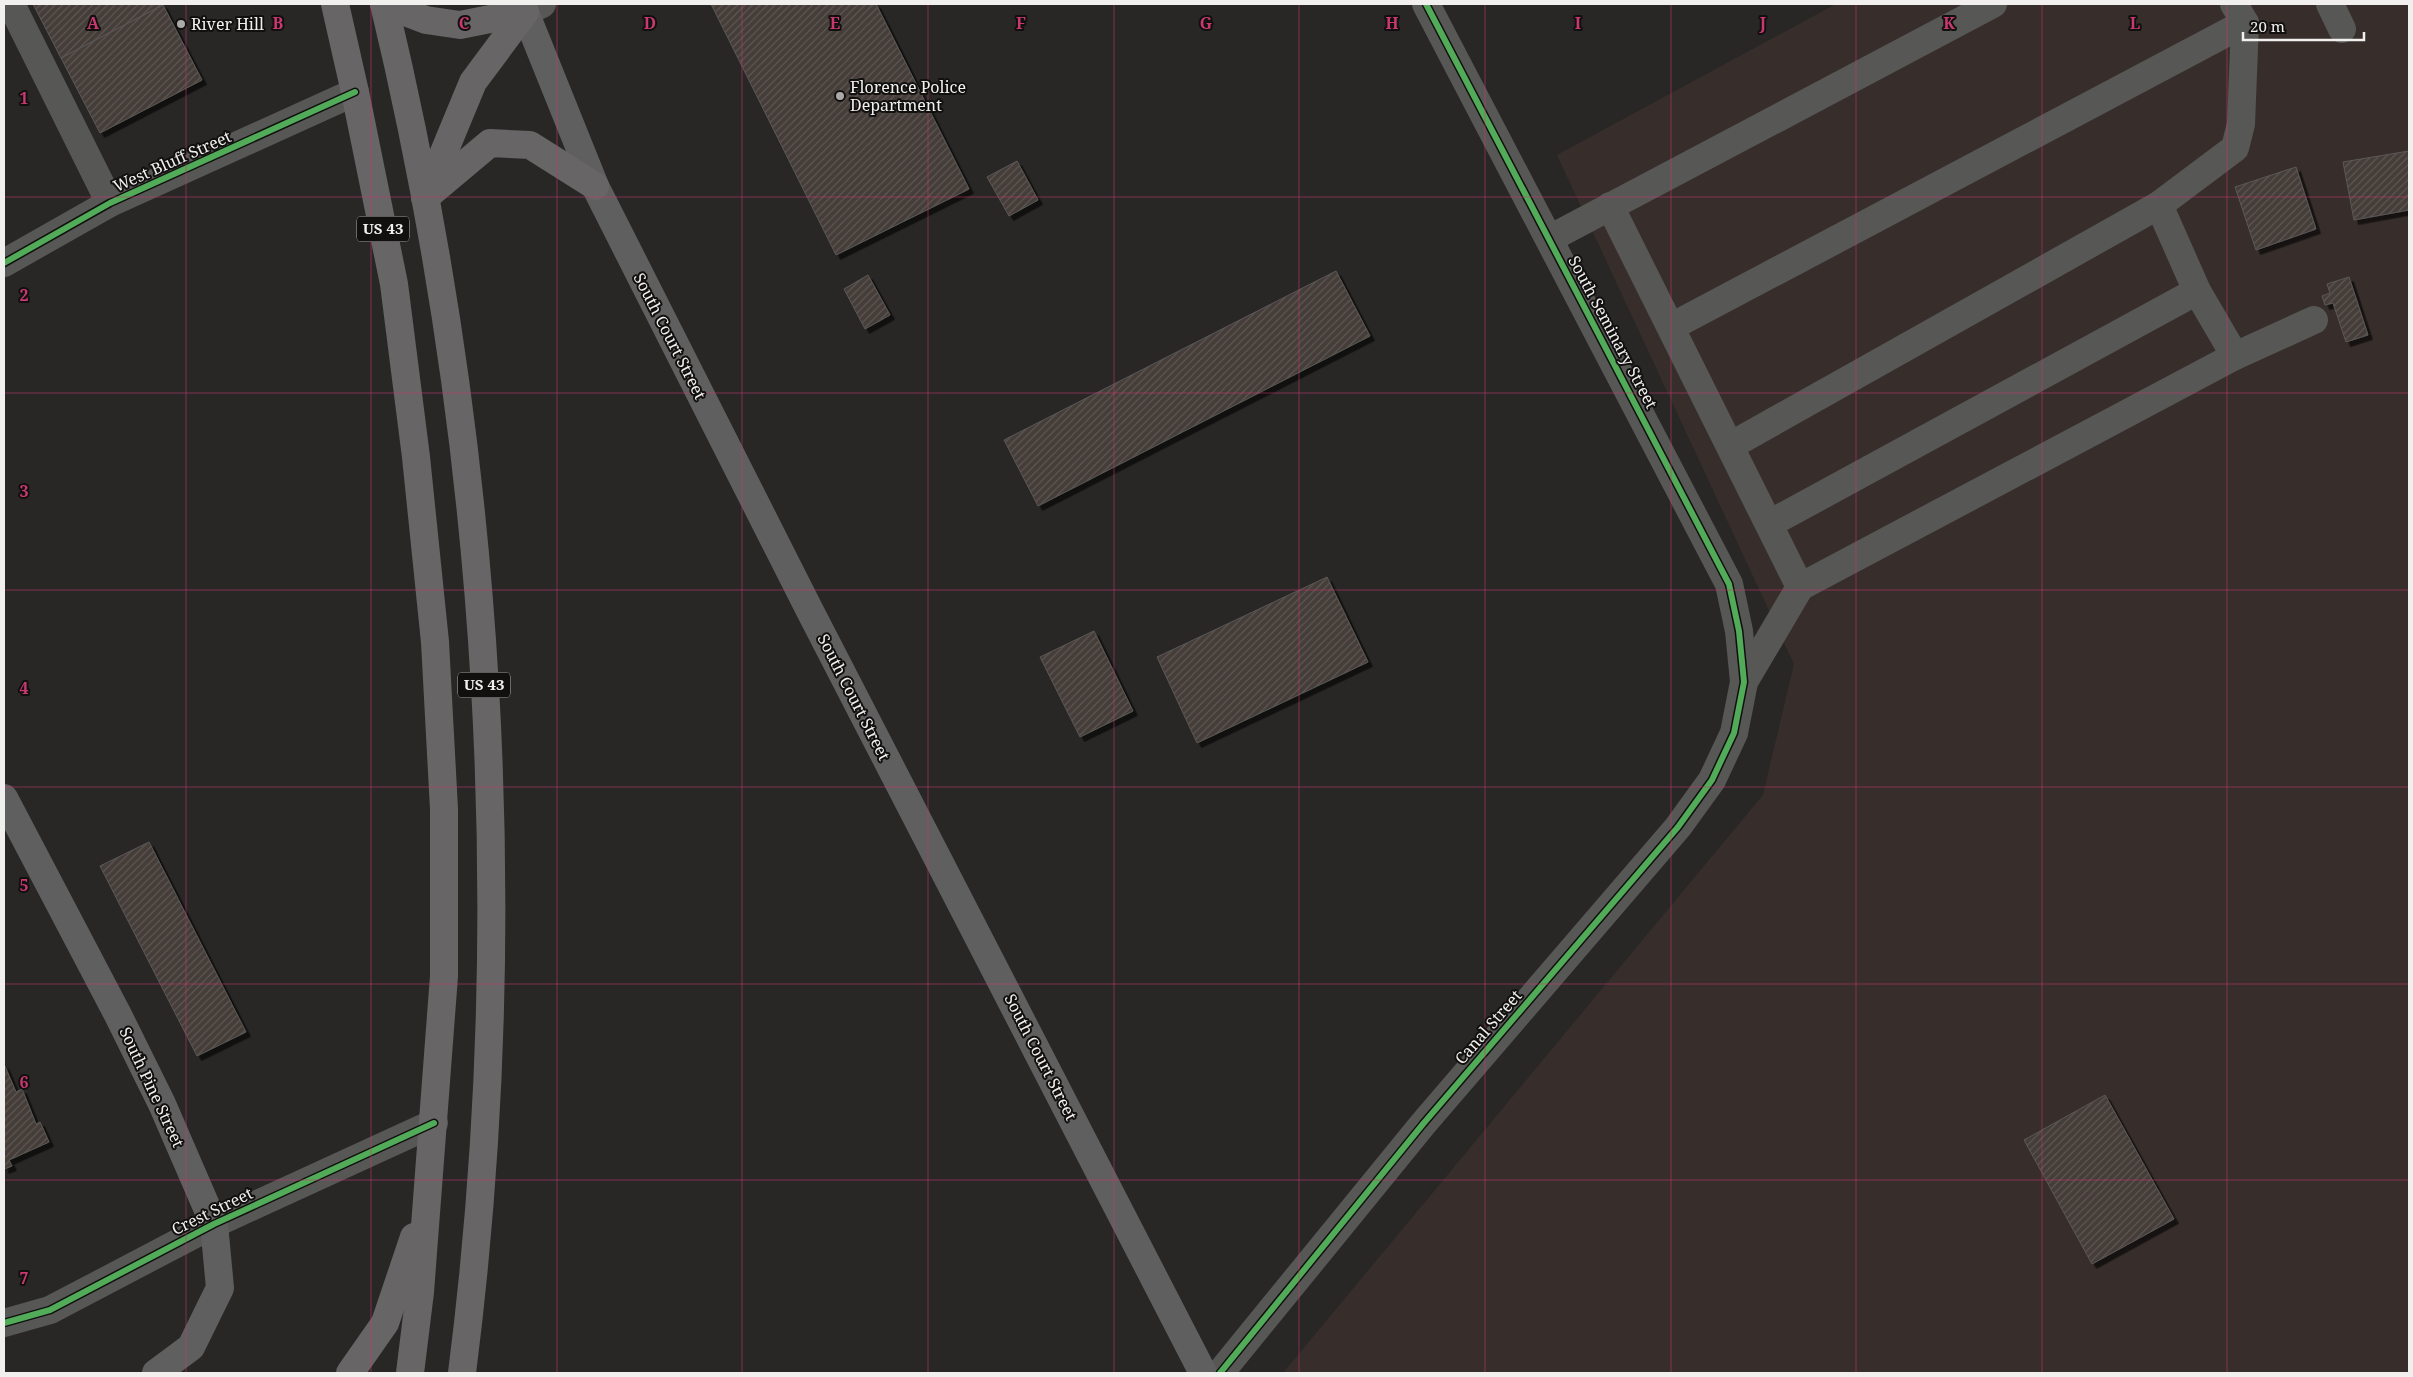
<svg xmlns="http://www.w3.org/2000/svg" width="2413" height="1377" font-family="'Noto Serif',serif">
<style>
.built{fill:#372e2b}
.building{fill:url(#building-hatch);stroke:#5a5858;filter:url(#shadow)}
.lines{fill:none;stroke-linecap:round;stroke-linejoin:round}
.minor{stroke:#575756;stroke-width:28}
.major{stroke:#605f5f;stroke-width:28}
.highway{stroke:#676565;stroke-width:28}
.cycleway-casing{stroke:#11100f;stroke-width:9}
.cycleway{stroke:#51ab58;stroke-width:6}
.grid{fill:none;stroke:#c93871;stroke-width:1;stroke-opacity:0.55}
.poi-dot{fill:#acaaa9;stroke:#11100f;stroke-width:2}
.labels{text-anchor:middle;stroke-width:4;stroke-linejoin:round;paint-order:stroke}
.shield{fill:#11100f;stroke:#aeadac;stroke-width:1}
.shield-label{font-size:15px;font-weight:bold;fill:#f2f0ef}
.poi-label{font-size:16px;fill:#f2f0ef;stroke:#11100f;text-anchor:start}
.street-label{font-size:16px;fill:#f2f0ef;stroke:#11100f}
.grid-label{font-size:16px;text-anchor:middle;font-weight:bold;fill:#c93871;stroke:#11100f;stroke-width:4;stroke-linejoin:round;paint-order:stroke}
</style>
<defs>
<pattern id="building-hatch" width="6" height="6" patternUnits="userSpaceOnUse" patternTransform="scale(1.25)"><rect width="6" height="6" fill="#443c38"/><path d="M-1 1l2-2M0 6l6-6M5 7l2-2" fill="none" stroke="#5f5855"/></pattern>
<filter id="shadow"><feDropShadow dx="4.5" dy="4.5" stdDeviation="0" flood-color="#0009"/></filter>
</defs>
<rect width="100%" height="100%" fill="#292726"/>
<!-- built -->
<path class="built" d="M1836 4H2409V1373H1283L1763 795 1794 664 1557 155Z"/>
<!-- building -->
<g class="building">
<path d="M33 4H162L163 5 61 58Z"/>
<path d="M711 4H876L969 189 836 255Z"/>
<path d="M163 5 202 80 100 133 61 58Z"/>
<path d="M2409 151V210L2354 220 2343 162Z"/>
<path d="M1017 161 1038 200 1009 216 987 177Z"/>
<path d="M2296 167 2316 229 2256 250 2235 187Z"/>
<path d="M1336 271 1370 336 1038 506 1004 440Z"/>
<path d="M868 275 890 315 865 329 844 289Z"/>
<path d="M2349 277 2368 335 2346 342 2333 303 2325 305 2322 296 2330 293 2327 284Z"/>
<path d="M1327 577 1368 662 1197 743 1157 657Z"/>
<path d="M1094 631 1133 711 1080 737 1040 657Z"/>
<path d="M149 842 246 1032 197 1056 100 866Z"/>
<path d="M4 1064 16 1092 22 1089 36 1124 40 1122 49 1142 9 1160 12 1166 4 1169Z"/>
<path d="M2105 1095 2174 1219 2092 1264 2024 1140Z"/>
</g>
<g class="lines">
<!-- minor -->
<g class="minor">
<path d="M11 4 110 203"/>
<path d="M2330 4 2342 29"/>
<path d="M525 12 542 4"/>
<path d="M1610 206 1800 587 1744 682"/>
<path d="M1549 239 1993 4"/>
<path d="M4 263 110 203 355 92"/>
<path d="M2197 291 2159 205 2235 148 2241 124 2245 23"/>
<path d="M1671 327 2245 23 2234 4"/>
<path d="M2235 356 2314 320"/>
<path d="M1730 446 2159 205"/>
<path d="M1769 524 2197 291 2235 356 1800 587"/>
<path d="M4 1323 50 1310 214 1224 434 1123"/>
<path d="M1220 1373 1423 1124 1678 827 1712 780 1734 733 1744 682 1739 631 1729 584 1426 4"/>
</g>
<!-- major -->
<g class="major">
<path d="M525 12 595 186 809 609 1203 1373"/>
<path d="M4 798 118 1015 162 1104 214 1224 220 1288 191 1347 156 1373"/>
</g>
<!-- highway -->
<g class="highway">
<path d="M335 4 355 92 394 284 416 457 435 642 444 809V976L420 1292 410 1373"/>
<path d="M384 4C491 449 520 919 462 1373"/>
<path d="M384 4 426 20 460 25 525 12"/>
<path d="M428 195 490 143 530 145 595 186"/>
<path d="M425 198 473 82 525 12"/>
<path d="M350 1373 385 1323 414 1237"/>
</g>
<defs>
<g id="cycleway">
<path d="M4 263 110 203 355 92"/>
<path d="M4 1323 50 1310 214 1224 434 1123"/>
<path d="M1220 1373 1423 1124 1678 827 1712 780 1734 733 1744 682 1739 631 1729 584 1426 4"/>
</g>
</defs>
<!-- cycleway casing -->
<use href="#cycleway" class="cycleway-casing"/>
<!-- cycleway -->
<use href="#cycleway" class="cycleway"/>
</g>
<!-- grid -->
<path class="grid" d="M186 4V1373M371 4V1373M557 4V1373M742 4V1373M928 4V1373M1114 4V1373M1299 4V1373M1485 4V1373M1671 4V1373M1856 4V1373M2042 4V1373M2227 4V1373M4 197H2409M4 393H2409M4 590H2409M4 787H2409M4 984H2409M4 1180H2409"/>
<!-- markers -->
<g class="poi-dot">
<circle cx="181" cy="24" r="5"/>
<circle cx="840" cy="96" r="5"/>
</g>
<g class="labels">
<!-- shield labels -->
<g class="shield">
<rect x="357" y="216.5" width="52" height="25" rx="4"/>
<rect x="458" y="672.5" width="52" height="25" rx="4"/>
</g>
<g class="shield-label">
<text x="383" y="234">US 43</text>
<text x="484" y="690">US 43</text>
</g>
<!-- poi labels -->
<g class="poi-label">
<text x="191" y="30">River Hill</text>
<text x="850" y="93">Florence Police<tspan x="850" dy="18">Department</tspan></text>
</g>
<!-- street labels -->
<g class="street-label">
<text transform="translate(172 161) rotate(-24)" y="6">West Bluff Street</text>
<text transform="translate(1613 332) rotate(62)" y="6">South Seminary Street</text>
<text transform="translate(670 336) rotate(63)" y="6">South Court Street</text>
<text transform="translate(854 697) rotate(63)" y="6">South Court Street</text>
<text transform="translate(1488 1027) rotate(-49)" y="6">Canal Street</text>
<text transform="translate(1041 1057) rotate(63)" y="6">South Court Street</text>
<text transform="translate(152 1087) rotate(65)" y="6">South Pine Street</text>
<text transform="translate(212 1211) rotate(-26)" y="6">Crest Street</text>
</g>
</g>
<g class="grid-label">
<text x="93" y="29">A</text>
<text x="278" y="29">B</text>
<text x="464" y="29">C</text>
<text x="650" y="29">D</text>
<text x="835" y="29">E</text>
<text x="1021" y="29">F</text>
<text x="1206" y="29">G</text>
<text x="1392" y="29">H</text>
<text x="1578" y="29">I</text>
<text x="1763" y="29">J</text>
<text x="1949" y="29">K</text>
<text x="2135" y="29">L</text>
<text x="24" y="104">1</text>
<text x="24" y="301">2</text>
<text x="24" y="497">3</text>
<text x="24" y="694">4</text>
<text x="24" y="891">5</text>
<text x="24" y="1088">6</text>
<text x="24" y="1284">7</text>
</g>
<!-- border -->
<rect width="2413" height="1377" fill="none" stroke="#f2f0ef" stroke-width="10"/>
<!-- scale -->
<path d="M2243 32v8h121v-8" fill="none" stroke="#f2f0ef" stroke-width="2.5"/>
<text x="2250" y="32" font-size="15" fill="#f2f0ef" stroke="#11100f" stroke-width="4" paint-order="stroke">20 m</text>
</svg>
